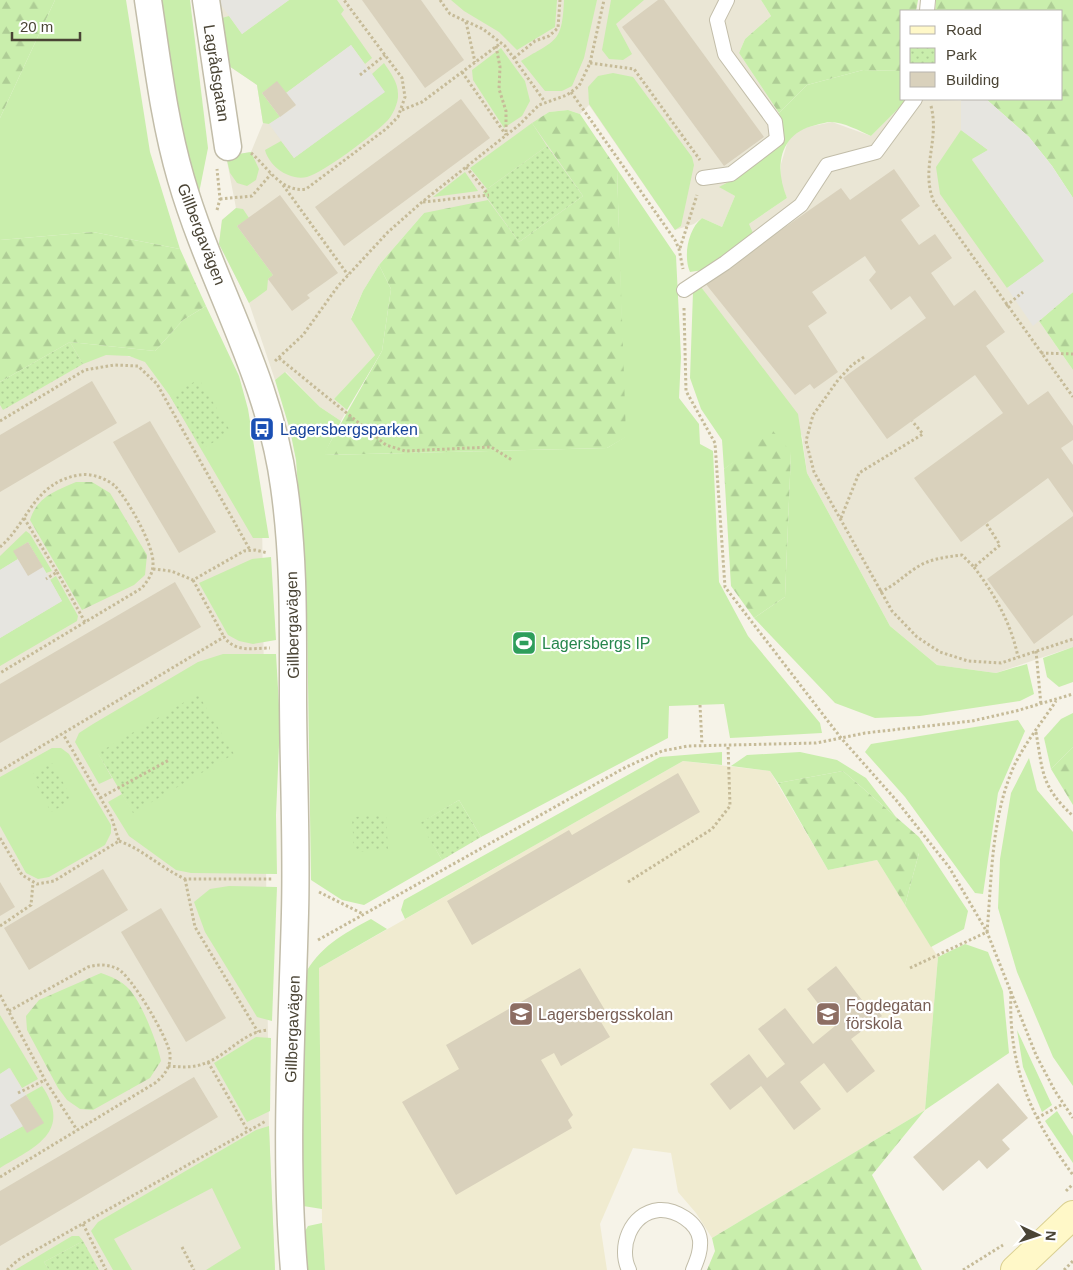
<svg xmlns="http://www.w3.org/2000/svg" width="1073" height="1270" font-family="Arial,sans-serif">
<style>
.residential{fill:#eae6d5}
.education{fill:#f0ebd0}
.green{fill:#c9eeac}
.forest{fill:url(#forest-firs)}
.park{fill:url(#park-dots)}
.parking{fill:#e6e5e0}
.building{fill:#d9d1bc}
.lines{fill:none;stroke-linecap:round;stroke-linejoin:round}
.lane-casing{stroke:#c2bda9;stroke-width:16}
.street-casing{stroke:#c2bda9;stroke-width:29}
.secondary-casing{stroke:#dad092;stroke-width:30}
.path{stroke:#c6bb98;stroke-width:3;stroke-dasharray:2.5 2.5;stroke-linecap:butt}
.lane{stroke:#fff;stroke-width:14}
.street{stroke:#fff;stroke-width:26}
.secondary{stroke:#fff8c8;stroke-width:28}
.labels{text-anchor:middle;stroke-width:4.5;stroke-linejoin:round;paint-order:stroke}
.street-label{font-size:16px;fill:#4a4435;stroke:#fff}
.transit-label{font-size:16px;fill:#164399;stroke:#fff;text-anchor:start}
.leisure-label{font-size:16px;fill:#27864d;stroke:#fff;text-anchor:start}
.education-label{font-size:16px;fill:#785e54;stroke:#fff;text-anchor:start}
</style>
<defs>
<pattern id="forest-firs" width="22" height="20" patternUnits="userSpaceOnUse" patternTransform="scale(1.25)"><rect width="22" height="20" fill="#c9eeac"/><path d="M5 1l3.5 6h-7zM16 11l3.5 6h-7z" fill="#aecd95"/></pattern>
<pattern id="park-dots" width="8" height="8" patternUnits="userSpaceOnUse" patternTransform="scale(1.25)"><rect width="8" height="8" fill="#c9eeac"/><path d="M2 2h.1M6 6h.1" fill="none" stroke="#aecd95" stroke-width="1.8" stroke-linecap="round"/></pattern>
</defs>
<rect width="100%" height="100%" fill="#f6f3e8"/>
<!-- residential -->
<g class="residential">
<path d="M219 0H761L771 16 745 39 739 53 779 113 782 136 732 180 720 187 735 196 722 227 702 218 694 224 675 230 589 105 580 114 568 110 549 112 533 123 583 196 519 242 424 213 379 265 363 291 351 318 375 355 334 399 347 410 341 421 320 407 286 372 275 380 249 303 219 244 222 220 236 208 226 156 251 152 263 123 257 85 229 66Z"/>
<path d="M908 99 961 101 963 99H986L1073 198V292L1039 321 1073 370V647L996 673 937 665 890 626 807 473 802 436 701 287 703 270 749 224 787 198 781 184V164L789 137 803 128 832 122 871 136Z"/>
<path d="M70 342 234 382 262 512 269 1131 275 1270H0V382Z"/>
</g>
<!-- education -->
<path class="education" d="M683 761 770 771 828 870 877 860 938 957 925 1110 712 1238 696 1213 678 1192 671 1153 633 1148 600 1224 607 1270H325L322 1223 319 968Z"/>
<!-- green -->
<g class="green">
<path d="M55 0H126L150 152 180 249 93 232 0 240V118Z"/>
<path d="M158 0H190L208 148 198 198 189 181Z"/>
<path d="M289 0H337L344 10 341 14 372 58 365 64 351 45 286 93 277 82 262 93 280 117 269 124 263 123 257 85 229 66 222 18 229 16 242 34Z"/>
<path d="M451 0H557L555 27 517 50 499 32 464 11Z"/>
<path d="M564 0H597L584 58 572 86 562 91H545L521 61C556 39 562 44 564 0Z"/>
<path d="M611 0H644L616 24 632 54 623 60 609 59 602 50Z"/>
<path d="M501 48 525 81 530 101 522 116 504 128 473 80 472 70Z"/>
<path d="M384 63C390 72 398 82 398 94 399 102 392 117 386 122 373 135 323 173 307 177 289 181 269 166 265 150L281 141 294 158 384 92 372 74Z"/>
<path d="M863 70 902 71V99H908L871 136C860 131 843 122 831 122 826 122 820 124 816 125 779 133 774 167 787 198L749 224 753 233 703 270 690 272C683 256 688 229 702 218L722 227 735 196 719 187 732 180 782 136 779 113 807 85Z"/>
<path d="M613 73 633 77 692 157 694 165 681 226 675 230 589 104 588 87 598 76Z"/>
<path d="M532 123 547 146 487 189 470 168Z"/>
<path d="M961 130 988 150 972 160 1045 261 1007 288 940 194 936 167Z"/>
<path d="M251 152 259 169 256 180 247 186 237 183 230 173 226 156Z"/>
<path d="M617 169 676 256 681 357 679 398 699 424 700 444 713 451 719 582 748 636 820 723 822 733 730 738 724 704 669 706 668 738 481 837 459 800 421 823 442 860 364 905 342 900 311 880 307 615 296 460 290 430 275 380 285 372 320 407 341 421 324 455 607 448 625 437Z"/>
<path d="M465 172 478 191 433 197Z"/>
<path d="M236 208 243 209 249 218 237 226 273 275 268 279 267 290 249 303 219 244 222 220Z"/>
<path d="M379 265 391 289 382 351 347 410 334 399 375 355 351 319 363 291Z"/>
<path d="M701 287 798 414 807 473 890 626 937 665 996 673 1027 664 1034 694 1020 701 920 716 875 718 835 703 754 618 785 597 791 452 741 457 724 469 722 440 701 409 690 378 693 292Z"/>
<path d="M206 306 239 376 248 409 269 538H253L170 396 145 362 129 356 106 355 83 364 70 342 155 351 183 320Z"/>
<path d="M26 531 30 534 52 571 46 573 28 542 14 551 18 559 0 570V556Z"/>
<path d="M271 557 276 640 253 644 239 641 228 635 199 583 252 559Z"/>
<path d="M56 576 78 616 77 621 0 666V638L62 601 50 580Z"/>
<path d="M1073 647V682L1059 687 1047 677 1043 658Z"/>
<path d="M223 654H276L280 722 276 815 277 874 191 873 176 870 129 836 108 802 122 794 134 813 98 753 112 778 99 784 75 742 79 733 93 724 198 662Z"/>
<path d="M1073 713V747L1051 769 1044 738 1061 719Z"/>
<path d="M1018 720 1025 731 998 793 983 894 975 893 905 797 865 752 871 744Z"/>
<path d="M52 748H61L69 754 111 825V833L105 845 49 877 38 879 26 873 0 826V777Z"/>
<path d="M722 752V765L683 761 405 919 401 910 404 900 660 757Z"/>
<path d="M800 752 837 760 866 778 896 817 843 771 778 783 770 771 731 766 747 755Z"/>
<path d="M1029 758 1037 790 1073 832V1086L1053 1057 1017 972 998 908 1000 859 1011 793Z"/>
<path d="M919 837 968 911 964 929 931 947 905 905 919 853Z"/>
<path d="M229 886 277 887 272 1021 257 1017 205 932 194 902 210 889Z"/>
<path d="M371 919 387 929 319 968 322 1209 303 1206 300 1110 304 976C319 947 343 934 371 919Z"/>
<path d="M965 944 988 952 1003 991 1009 1053 925 1110 938 957Z"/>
<path d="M0 1015 38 1079 22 1088 10 1068 0 1074Z"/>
<path d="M1017 1030 1052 1105 1042 1112 1023 1067Z"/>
<path d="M256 1037 271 1038 270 1111 247 1122 214 1063Z"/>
<path d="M42 1086C73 1132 35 1147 0 1168V1139L23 1126 43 1123 26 1095Z"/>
<path d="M1057 1111 1073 1136V1163L1045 1121Z"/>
<path d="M269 1126 275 1270H206L241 1248 212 1188 114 1239 132 1270H113L91 1231 98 1222 256 1130Z"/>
<path d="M322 1223 325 1270H306L304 1233 308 1226Z"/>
<path d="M72 1236H79L83 1241 44 1262 49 1270H15Z"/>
</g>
<!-- forest -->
<g class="forest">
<path d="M0 0H55L0 118Z"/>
<path d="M761 0H918L916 11H902V71L863 70 807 85 779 113 739 53 745 39 771 16Z"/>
<path d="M936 0H1073V198L1052 166 1029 137 986 99H1062V11H935Z"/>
<path d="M568 110 580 114 617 169 626 437 607 448 323 455 382 351 391 289 379 265 424 213 488 200 519 242 583 196 532 123 549 112Z"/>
<path d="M93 232 180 249 206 306 183 320 155 351 70 342 0 382V240Z"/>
<path d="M1073 292V370L1039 321Z"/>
<path d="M773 431 791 452 785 597 754 618 731 586 724 469Z"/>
<path d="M76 482H92L110 493 147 555 145 575 134 585 82 610 30 520C37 497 55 491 76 482Z"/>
<path d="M1073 747V805L1051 769Z"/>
<path d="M843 771 919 837V853L905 905 877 860 828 870 778 783Z"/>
<path d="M101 973C110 976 122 981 129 989 142 1003 157 1042 161 1061L150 1078 93 1110 80 1109 67 1100 58 1088 27 1030 26 1016 39 1000Z"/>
<path d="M925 1110 872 1175 922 1270H707L715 1251 712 1238Z"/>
</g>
<!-- park -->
<g class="park">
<path d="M547 146 583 196 519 242 483 192Z"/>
<path d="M70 342 83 364 3 410 0 405V382Z"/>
<path d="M199 379 231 432 202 449 170 396Z"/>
<path d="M198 694 234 754 133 813 98 753Z"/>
<path d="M52 763 73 800 51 812 31 775Z"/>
<path d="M459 800 481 837 442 860 420 823Z"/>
<path d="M386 815 388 850 354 852 352 817Z"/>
<path d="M83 1241 99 1270H49L44 1262Z"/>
</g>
<!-- parking -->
<g class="parking">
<path d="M221 0H289L242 34 219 2Z"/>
<path d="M351 45 385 92 294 158 269 124 296 106 286 93Z"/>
<path d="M963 99H986L1029 137 1052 166 1073 198V292L1033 326 1007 288 1044 261 972 159 988 150 961 130V101Z"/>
<path d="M18 559 43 567 62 601 0 638V570Z"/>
<path d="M9 1068 26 1095 10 1105 23 1126 0 1139V1074Z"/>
</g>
<!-- building -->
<g class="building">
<path d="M362 0H421L464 60 425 88Z"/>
<path d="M658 0H664L764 137 724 166 622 27Z"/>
<path d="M277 81 296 105 280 117 262 93Z"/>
<path d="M461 99 490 138 344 246 315 207Z"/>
<path d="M894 169 920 206 901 220 919 245 935 234 952 258 931 273 954 306 975 290 1005 332 986 346 1028 405 1048 391 1073 426V440L1061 448 1073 465V513L1048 478 961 542 914 478 1003 413 975 375 887 439 843 378 926 318 910 296 891 310 869 280 876 272 865 256 812 292 827 313 808 326 838 372 814 389 810 384 795 395 705 283 841 188 850 200Z"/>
<path d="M280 195 338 273 307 295 310 298 292 311 268 279 273 275 237 226Z"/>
<path d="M92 381 117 423 0 492V435Z"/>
<path d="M150 421 216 532 179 553 113 442Z"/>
<path d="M1073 516V615L1034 644 987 579Z"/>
<path d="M28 542 43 567 28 576 13 551Z"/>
<path d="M175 582 201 627 0 743V684Z"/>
<path d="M678 773 700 812 472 945 447 901 569 830 572 835Z"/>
<path d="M103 869 128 910 29 970 4 928Z"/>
<path d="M0 882 15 907 0 916Z"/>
<path d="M161 908 226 1018 186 1042 121 932Z"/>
<path d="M836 966 865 1004 870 1000 882 1016 851 1039 875 1071 847 1093 824 1063 800 1082 821 1109 794 1130 761 1086 730 1110 710 1084 749 1054 767 1078 785 1064 758 1029 785 1008 813 1044 835 1026 807 989Z"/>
<path d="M580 968 609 1017 601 1022 610 1037 561 1066 554 1053 541 1060 573 1115 568 1120 572 1128 456 1195 402 1102 459 1069 446 1045Z"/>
<path d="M194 1077 218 1117 0 1246V1191Z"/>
<path d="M998 1083 1028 1118 1002 1140 1010 1149 987 1169 979 1160 943 1191 913 1157Z"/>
<path d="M26 1095 44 1123 27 1133 10 1105Z"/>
</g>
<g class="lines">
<defs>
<g id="lane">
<path d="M927 11 928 0"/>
<path d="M703 178 731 174 777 139 775 122 725 54 717 20 727 0"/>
<path d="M684 290 725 263 801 205 827 165 876 152 915 99"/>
<path d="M629 1270C618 1248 630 1213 659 1210 675 1209 698 1222 700 1240 701 1251 697 1260 693 1270"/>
</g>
<g id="street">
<path d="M148 0C157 59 164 121 181 179 211 283 269 375 284 486 294 556 293 622 293 693 293 766 297 840 295 913 292 1032 284 1152 294 1270"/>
<path d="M206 0 228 147"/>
</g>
<path id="secondary" d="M1015 1270 1073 1215"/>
</defs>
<!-- lane casing -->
<use href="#lane" class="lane-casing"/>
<!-- street casing -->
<use href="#street" class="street-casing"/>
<!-- secondary casing -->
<use href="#secondary" class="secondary-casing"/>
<!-- path -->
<g class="path">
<path d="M440 0 450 14 483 29 505 46 545 102"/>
<path d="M466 22 475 62"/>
<path d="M496 46 500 67 499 89 506 111V135"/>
<path d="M514 58 535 41 549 36 558 28 560 0"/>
<path d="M590 63 634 69 700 160"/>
<path d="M462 72 506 135"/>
<path d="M360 75 385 55"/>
<path d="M571 92 675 240 679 249 683 269"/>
<path d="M931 106C940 140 920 169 934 202L1073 397"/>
<path d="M402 110 422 102 501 43"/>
<path d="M251 153C268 167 281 193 306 189L386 129 398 117 405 97 402 78 344 0"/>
<path d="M466 167 488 194"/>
<path d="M283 185 348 275"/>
<path d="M220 199 252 196 271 174"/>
<path d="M423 202 489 195"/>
<path d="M217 210 220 199 217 169"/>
<path d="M680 248 697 195"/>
<path d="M1006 306 1023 292"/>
<path d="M684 308 686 391 715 443 725 587 841 738 896 800 949 867 987 932 1036 1055 1055 1091 1073 1118"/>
<path d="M1041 353 1073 354"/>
<path d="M864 357 852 365 838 380 813 415 806 441 814 472 892 611 917 637 940 652 968 661 1001 663 1073 639"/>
<path d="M279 358 386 445 405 451 491 447 512 460"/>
<path d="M275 361 303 335 338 286 388 232 422 202 519 125 539 105 567 95 579 86 590 63 604 0"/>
<path d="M0 421 85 370 114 365 138 366 157 384 250 550"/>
<path d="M24 518 57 572 46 579"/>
<path d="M841 518 859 473 923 434 912 421"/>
<path d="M0 547C29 522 33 483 79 475 91 473 106 478 115 486 128 500 154 545 153 564 153 574 148 580 142 588L0 673"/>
<path d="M974 567C995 595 1011 623 1018 657"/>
<path d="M153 569 171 571 193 580 244 551 255 550 268 553"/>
<path d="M57 572 85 622"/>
<path d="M193 580 224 637"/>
<path d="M880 592C894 586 901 578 913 570 927 559 945 557 962 555L974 567 1000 545 986 523"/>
<path d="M1036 651 1041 705"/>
<path d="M700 705 702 745"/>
<path d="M1036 732C1043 773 1041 786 1073 816"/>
<path d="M0 771 224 637C236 653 252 648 270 648"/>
<path d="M100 798 169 760"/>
<path d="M0 838 22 875 37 884 54 881 119 841 111 816 63 734"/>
<path d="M119 841C144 850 161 868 185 879H273"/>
<path d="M185 879 195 927 258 1032"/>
<path d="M628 882 712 829 730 806 728 745"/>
<path d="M319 892 363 914"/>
<path d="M0 926 31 905 33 883"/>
<path d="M318 940 626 767 662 751 688 746 816 743 865 733 972 721 1016 711 1073 694"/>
<path d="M910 968 987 932C992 876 991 818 1014 766 1025 743 1042 722 1056 701"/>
<path d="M1011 991C1008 1065 1029 1115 1073 1175"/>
<path d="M0 995 45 1080 77 1130"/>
<path d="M208 1062 248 1131"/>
<path d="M168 1066C180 1067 192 1068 203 1064 226 1057 244 1031 268 1030"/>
<path d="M18 1093 45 1080"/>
<path d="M1037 1118 1063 1104"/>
<path d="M0 1177 155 1083C164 1076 171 1067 170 1054 168 1038 132 977 118 969 108 964 98 964 88 967L9 1011"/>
<path d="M1066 1191 1073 1184"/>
<path d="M83 1224 106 1270"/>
<path d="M182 1247 194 1270"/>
<path d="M7 1270 18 1260 266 1121"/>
<path d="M963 1270 1003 1245"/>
<path d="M1064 1270 1073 1261"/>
</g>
<!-- lane -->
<use href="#lane" class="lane"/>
<!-- street -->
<use href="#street" class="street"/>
<!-- secondary -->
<use href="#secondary" class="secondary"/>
</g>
<!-- icons -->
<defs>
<symbol id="bus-square" viewBox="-11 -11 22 22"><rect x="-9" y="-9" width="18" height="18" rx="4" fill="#1a4fb4" stroke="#fff"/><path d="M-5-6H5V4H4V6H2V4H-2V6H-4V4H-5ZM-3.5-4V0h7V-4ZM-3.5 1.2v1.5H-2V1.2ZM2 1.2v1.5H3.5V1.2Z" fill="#fff"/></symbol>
<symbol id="stadium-square" viewBox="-11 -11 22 22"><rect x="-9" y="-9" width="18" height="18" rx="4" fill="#2e9e5b" stroke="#fff"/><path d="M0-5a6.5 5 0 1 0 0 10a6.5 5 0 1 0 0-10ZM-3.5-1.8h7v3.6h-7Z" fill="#fff"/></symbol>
<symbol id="school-square" viewBox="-11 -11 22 22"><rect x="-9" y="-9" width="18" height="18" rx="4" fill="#8d6e63" stroke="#fff"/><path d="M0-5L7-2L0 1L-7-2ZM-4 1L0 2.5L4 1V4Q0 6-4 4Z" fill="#fff"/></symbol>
</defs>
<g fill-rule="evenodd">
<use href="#bus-square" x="248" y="415" width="28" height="28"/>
<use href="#stadium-square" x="510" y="629" width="28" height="28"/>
<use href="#school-square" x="507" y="1000" width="28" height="28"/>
<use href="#school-square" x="814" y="1000" width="28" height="28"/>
</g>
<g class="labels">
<!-- street labels -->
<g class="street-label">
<text transform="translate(217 73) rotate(81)" y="6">Lagrådsgatan</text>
<text transform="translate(202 234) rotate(69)" y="6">Gillbergavägen</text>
<text transform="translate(292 625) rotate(-91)" y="6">Gillbergavägen</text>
<text transform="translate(292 1029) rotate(-88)" y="6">Gillbergavägen</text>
</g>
<!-- transit labels -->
<g class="transit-label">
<text x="280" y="435">Lagersbergsparken</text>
</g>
<!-- leisure labels -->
<g class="leisure-label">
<text x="542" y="649">Lagersbergs IP</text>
</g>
<!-- education labels -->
<g class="education-label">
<text x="846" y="1011">Fogdegatan<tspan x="846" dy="18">förskola</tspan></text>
<text x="538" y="1020">Lagersbergsskolan</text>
</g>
</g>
<!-- legend -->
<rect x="900" y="10" width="162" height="90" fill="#ffffff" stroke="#b7b4ae"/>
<rect x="910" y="26" width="25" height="8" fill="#fff8c8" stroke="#b7b4ae"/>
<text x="946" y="35" font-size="15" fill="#4a4435">Road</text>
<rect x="910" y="48" width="25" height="15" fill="url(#park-dots)" stroke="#b7b4ae"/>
<text x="946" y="60" font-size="15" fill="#4a4435">Park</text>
<rect x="910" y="72" width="25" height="15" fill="#d9d1bc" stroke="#b7b4ae"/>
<text x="946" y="85" font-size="15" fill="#4a4435">Building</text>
<!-- north arrow -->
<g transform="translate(1038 1235) rotate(94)" stroke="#ffffff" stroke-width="4" paint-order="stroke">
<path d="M0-4L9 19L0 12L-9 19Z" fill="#4a4435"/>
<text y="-8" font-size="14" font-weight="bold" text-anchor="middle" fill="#4a4435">N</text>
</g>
<!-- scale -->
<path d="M12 32v8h68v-8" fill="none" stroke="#4a4435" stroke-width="2.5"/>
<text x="20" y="32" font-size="15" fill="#4a4435" stroke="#ffffff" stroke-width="4" paint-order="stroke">20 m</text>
</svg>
